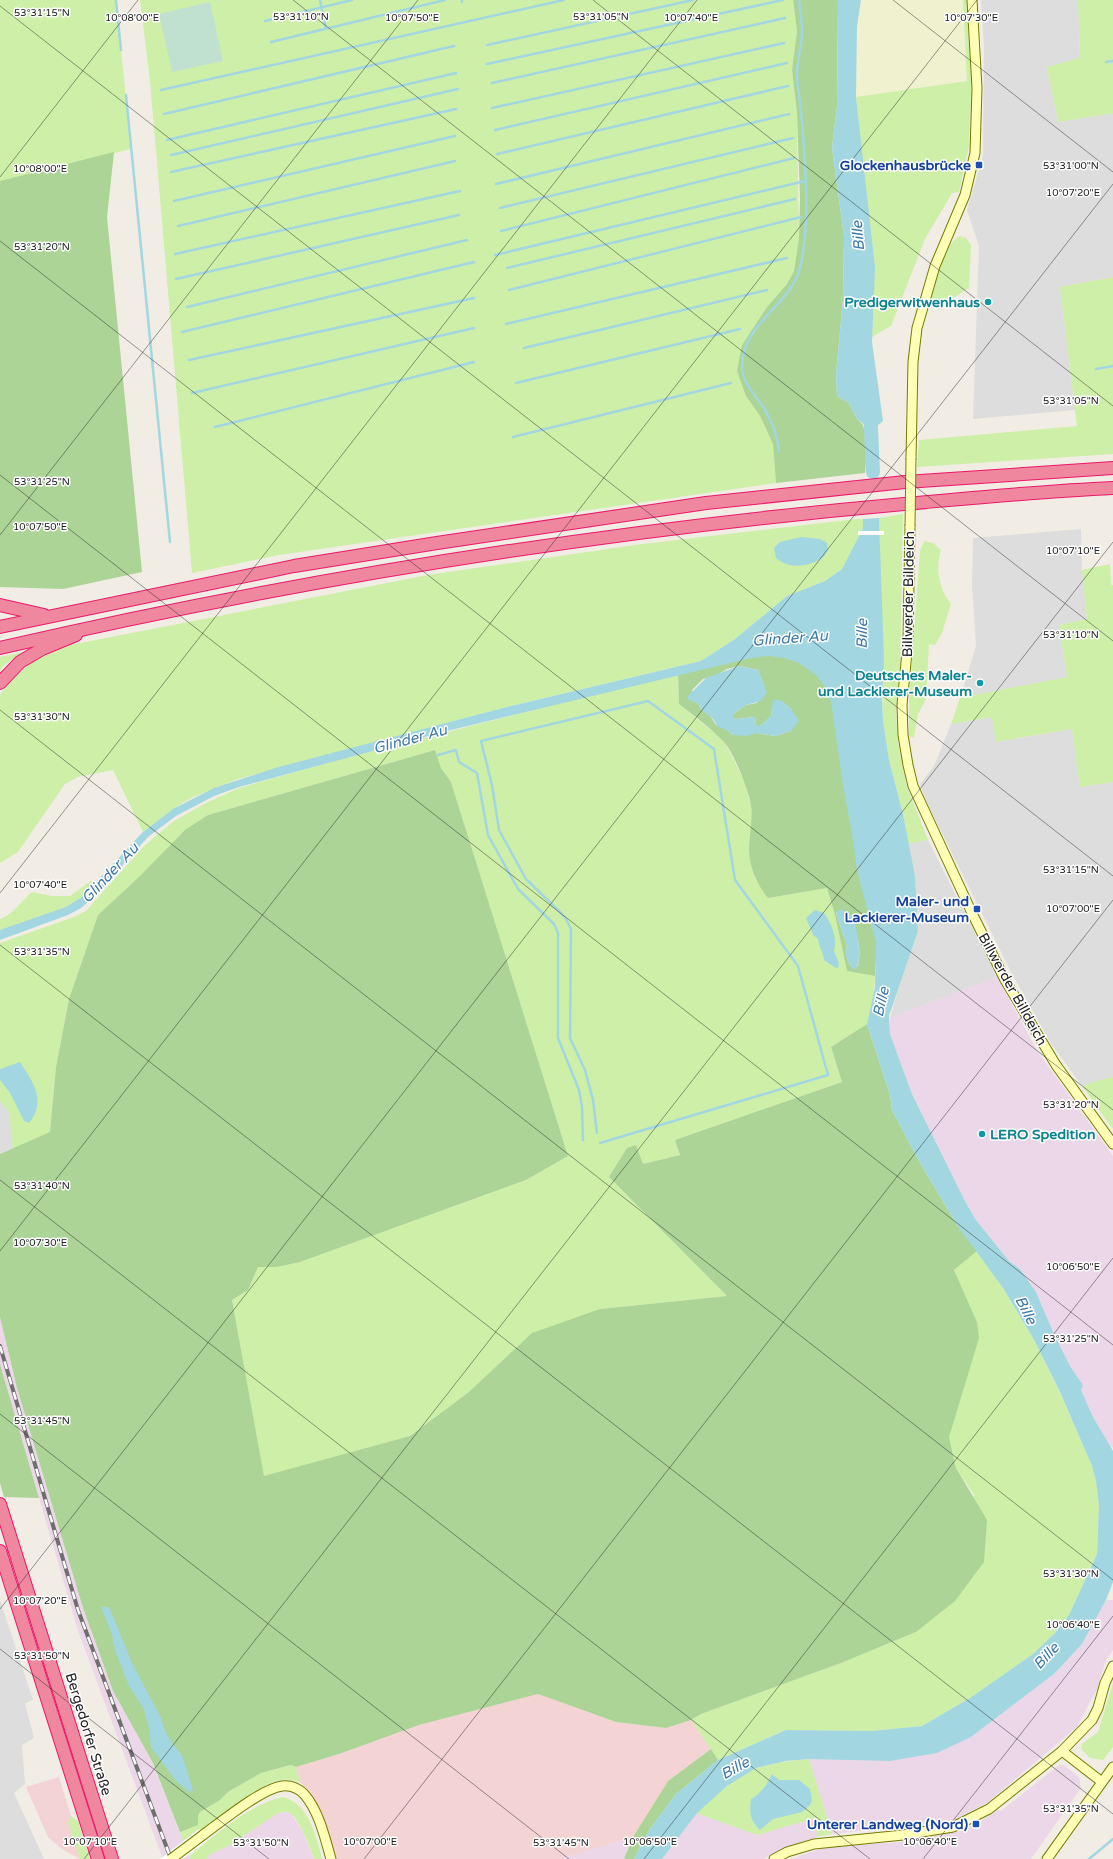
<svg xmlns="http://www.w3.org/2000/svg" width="1113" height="1859" font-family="'Varela Round',sans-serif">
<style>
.residential{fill:#dedddd}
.commercial{fill:#f3d3d3}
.industrial{fill:#ebd7e8}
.farmland{fill:#f0f1cf}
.grass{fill:#ceefa7}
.forest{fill:#abd496;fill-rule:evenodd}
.wetland{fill:#c1e1d0}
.water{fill:#a2d7e2}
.pier{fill:#fff}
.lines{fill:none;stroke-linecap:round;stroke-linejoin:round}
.stream{stroke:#a2d7e2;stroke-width:2.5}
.river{stroke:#a2d7e2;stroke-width:14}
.secondary-casing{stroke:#757d00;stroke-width:11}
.highway-casing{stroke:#eb1769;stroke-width:14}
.secondary{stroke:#ffffb5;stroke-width:9}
.highway{stroke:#ef879f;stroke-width:12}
.rail-casing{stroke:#6e6e6e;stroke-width:4}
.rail{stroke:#fff;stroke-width:2.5;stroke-dasharray:8;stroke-linecap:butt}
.secondary-bridge-casing{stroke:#757d00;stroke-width:11;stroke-linecap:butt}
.secondary-bridge{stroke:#ffffb5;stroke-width:9}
.ticks{fill:none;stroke:#202020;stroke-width:1;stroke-opacity:0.45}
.transit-dot{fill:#1a4fb4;stroke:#fff;stroke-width:1.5}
.culture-dot{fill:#0f9aa8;stroke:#fff;stroke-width:1.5}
.labels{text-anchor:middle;stroke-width:3;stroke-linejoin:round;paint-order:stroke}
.transit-label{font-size:14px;font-weight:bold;fill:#164399;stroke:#fff;text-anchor:end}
.culture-label{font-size:14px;font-weight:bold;fill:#0d838f;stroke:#fff;text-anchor:end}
.street-label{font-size:14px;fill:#202020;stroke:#fff}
.water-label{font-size:15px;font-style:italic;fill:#3e78a8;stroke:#fff}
.ticks-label{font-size:10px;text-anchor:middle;fill:#202020;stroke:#fff;stroke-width:3;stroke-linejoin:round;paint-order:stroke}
</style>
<rect width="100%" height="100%" fill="#f1ede5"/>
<!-- residential -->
<g class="residential">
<path d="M981 0H1078L1080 58 1047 67 1058 122 1113 113V277L1060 287 1075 410 973 419 979 246 967 210 983 156 984 46Z"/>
<path d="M1081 529 1082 570 1087 619 1059 625 1067 677 960 698 976 646 972 585 973 538Z"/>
<path d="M992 717 997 742 1072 729 1080 787 1113 782V1076L1082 1086 1050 1042 1011 972 927 803 920 784 934 766 951 724Z"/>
<path d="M928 840 997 977 890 1018 900 983 918 931 915 876 908 844Z"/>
<path d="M0 1101 9 1112 13 1150 0 1154Z"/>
<path d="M0 1600 33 1700 25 1703 34 1738 22 1745 25 1784 14 1793 44 1859H0Z"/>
</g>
<!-- commercial -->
<g class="commercial">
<path d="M538 1694 616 1722 666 1728 691 1720 711 1749 668 1781 633 1837 560 1859H337L317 1804 309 1790 300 1782 296 1767 339 1754 419 1725Z"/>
<path d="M59 1777 71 1816 68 1822 80 1859 63 1850 48 1837 26 1787Z"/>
</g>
<!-- industrial -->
<g class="industrial">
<path d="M997 977 1038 1052 1113 1156V1447L1111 1448 1093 1417 1081 1390 1083 1385 1070 1367 1053 1332 1036 1292 1020 1269 1009 1261 976 1220 966 1203 912 1094 890 1034V1018Z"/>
<path d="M0 1317 17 1388 83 1608 113 1691 153 1763 190 1859H163L78 1631 0 1364Z"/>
<path d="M1106 1600H1113V1650L1106 1660 1097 1689 1077 1727 988 1802 954 1820 832 1834 809 1759 971 1737 1054 1674 1082 1644Z"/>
<path d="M1059 1765H1064L1079 1777 1081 1788 1031 1859H791L823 1848 911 1841 955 1831 978 1823 998 1810 1001 1811Z"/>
<path d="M288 1812 292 1815 302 1830 314 1859H207L206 1856 230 1845 278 1813Z"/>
<path d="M696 1813 757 1835 816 1818 817 1837 788 1846 763 1859H662Z"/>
<path d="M633 1837 624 1859H560Z"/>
</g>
<!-- farmland -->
<path class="farmland" d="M861 0H963L968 81 856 97 857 26Z"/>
<!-- grass -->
<g class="grass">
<path d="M0 0H116L131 149 0 181Z"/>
<path d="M140 0H793L797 31 792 70 797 113 799 238 794 271 787 284 767 307 742 345 746 396 760 416 773 444 776 483 279 555 192 573 150 81Z"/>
<path d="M963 0H969L972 80 969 146 959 192 952 193 925 239 891 326 872 337 865 186 856 97 967 81Z"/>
<path d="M1078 0H1113V113L1058 122 1047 67 1080 58Z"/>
<path d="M960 236 966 238 971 245 969 288 948 301 928 306C933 289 944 243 960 236Z"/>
<path d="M1113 277V454L917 467 919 440 1077 426 1060 287Z"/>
<path d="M903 514 900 679 896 710 898 743 906 784 928 840 908 844 903 814 889 760 883 721 879 518Z"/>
<path d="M856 519H863V528L842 569 825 581 787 596 735 639 701 661 503 708 238 779 191 798 173 809 143 832 113 770 78 777 65 784 18 852 0 863V695L8 683 34 660 70 645 428 575 642 544Z"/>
<path d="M924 541 933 543 941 550C935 568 939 589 951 604L942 633 935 645 929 644 926 699 918 714 914 738 909 736V702L920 551Z"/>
<path d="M1110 564 1111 585H1113V782L1080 787 1072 729 996 742 992 717 951 724 960 698 1067 677 1059 625 1087 619 1082 570Z"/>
<path d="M23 652 3 666 0 671V657Z"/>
<path d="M678 673 679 704 723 740 734 760 744 781 751 805 752 827 768 898 827 888 835 915 847 971 875 976 874 992 867 1024 831 1047 842 1082 675 1140 680 1155 643 1164 636 1145 609 1177 727 1296 600 1309 469 1392 410 1436 264 1477 232 1300 248 1290 258 1267H277L300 1262 526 1180 568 1156 451 782 441 768 435 750 208 815 98 915 69 999 56 1067 50 1133 13 1150 9 1112 0 1101V943L74 917 86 911 144 846 174 821 206 803 239 788 338 760Z"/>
<path d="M92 880 90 890 75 906 0 932V919C13 915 21 901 32 892L52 896H70Z"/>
<path d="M1113 1076V1128H1112L1082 1086Z"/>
<path d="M977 1251 1003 1288 1033 1338 1059 1391 1092 1466 1096 1481 1099 1506 1097 1554 1069 1615 1055 1633 1033 1654 970 1698 922 1726 872 1731 786 1730 718 1760 691 1720 701 1714 841 1663 916 1632 974 1495 956 1468 949 1437 977 1322 954 1270Z"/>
<path d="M1113 1683V1747L1103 1760 1090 1758 1081 1749 1082 1744 1098 1732Z"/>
<path d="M809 1759 832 1834 817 1837 816 1818 757 1835 696 1813C713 1798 737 1774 758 1768 775 1762 792 1761 809 1759Z"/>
<path d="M292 1765 296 1767 300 1782C287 1778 280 1779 268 1784L184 1844 180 1832 198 1825V1816L200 1812 220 1800 228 1792 261 1773Z"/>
<path d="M283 1797C309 1804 316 1835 322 1859H314C311 1849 298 1815 288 1812 285 1811 281 1813 278 1813L230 1845 207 1856V1859H190L189 1856C216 1835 249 1804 283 1797Z"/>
<path d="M71 1816 78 1821 90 1859H80L68 1822Z"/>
</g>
<!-- forest -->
<g class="forest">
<path d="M793 0H838L837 106 832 148 844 236 843 299 836 374 837 396 849 403 857 419 863 425 867 444 865 473 776 483 773 444 760 416 746 396 737 371 742 345 767 307 787 284 794 271 799 238 800 199 797 113 792 70 797 31Z"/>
<path d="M114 152 107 217 142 572 63 589 0 587V181Z"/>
<path d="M757 649 805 659 837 692 877 942 875 976 847 971 835 915 827 888 768 898C757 884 750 869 749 851 749 836 753 821 751 805 748 789 733 749 721 739 708 726 693 715 679 704L678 673ZM739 666 758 670 764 685 757 703 746 705 733 714V718L736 719 755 717 756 726H760L771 716 772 709 783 702 792 710 791 731 775 736 756 733 733 735 727 730 716 725 710 716 701 709 698 703 695 702 692 690 703 679 717 675 727 669ZM842 911 845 912C857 932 862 943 858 966L850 965C847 958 844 954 847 946L836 913Z"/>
<path d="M435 750 441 768 451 782 568 1156 526 1180 300 1262 277 1267H258L248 1290 232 1300 264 1476 410 1436 469 1392 532 1333 600 1309 727 1296 609 1177 627 1148 636 1145 643 1164 680 1155 675 1140 842 1082 831 1047 867 1024 890 1095 892 1110 919 1161 957 1225 977 1251 954 1270 977 1322 979 1338 949 1437 956 1468 987 1520 984 1562 955 1601 916 1632 841 1663 701 1714 691 1720 666 1728 616 1722 538 1694 419 1725 339 1754 296 1767 291 1765 261 1773 228 1792 220 1800 200 1812 198 1816V1825L180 1832 153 1763 113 1691 83 1608 17 1388 0 1317V1154L50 1132 56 1067 69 999 98 915 140 876 185 830 208 815Z"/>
<path d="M0 1364 39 1498 4 1497 0 1483Z"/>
<path d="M711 1749 718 1760 675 1795 648 1832 634 1859H624L633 1837 668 1781Z"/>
</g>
<!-- wetland -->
<path class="wetland" d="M210 2 223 61 172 72 159 14Z"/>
<!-- water -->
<g class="water">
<path d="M838 0H861L857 26 856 97 875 267 872 342 883 421 877 426 867 427 857 419 849 403 837 396 836 374 843 299 844 236 832 148 837 106Z"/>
<path d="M879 518 884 660 882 698 883 721 889 760 903 814 915 876 918 931 889 1016 890 1034 912 1094 966 1203 976 1220 1009 1261 1020 1269 1036 1292 1053 1332 1070 1366 1083 1385 1081 1390 1093 1417 1113 1451V1582L1106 1600 1082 1644 1054 1674 971 1737 937 1753 890 1761 809 1759 786 1761 756 1768 727 1786 697 1813 662 1859H634L648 1832 675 1795 718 1760 786 1730 872 1731 922 1726 970 1698 1033 1654 1055 1633 1069 1615 1097 1554 1099 1506 1096 1481 1092 1466 1059 1390 1033 1338 1003 1288 957 1225 919 1161 892 1110 890 1095 867 1024 875 987 876 943 857 870 852 833 843 785 831 701 826 688 816 675 799 663 784 658 768 656 751 658 451 730 239 787 214 796 176 816 148 837 97 894 81 908 68 915 0 940V930L66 907 82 897 143 832 173 809 214 788 275 768 503 708 701 661 735 639 787 596 825 581 842 569 863 528V519Z"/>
<path d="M801 537 820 539 827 543C833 561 802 568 790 565 784 564 780 561 776 558L774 548 780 542Z"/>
<path d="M739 666 758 670 767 692 761 701 746 705 733 714V718L736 719 755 717 756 725 760 726 771 716 773 700C784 697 795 713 799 721L791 731 775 736 756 733 747 736 733 735 727 730 718 727 713 719 701 709 698 703 690 701 687 697 706 678Z"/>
<path d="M841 909C844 912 848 912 851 916 858 925 863 963 855 970L852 968 846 957 845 952 847 946 836 913Z"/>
<path d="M815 910 824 913C831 922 838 939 834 951L839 963 838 968 834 967 824 960C823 952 819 947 818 939L813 935 806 918Z"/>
<path d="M20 1062C33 1082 47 1101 29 1123L24 1121 10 1093 0 1080V1069Z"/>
<path d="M101 1607H109L132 1663 161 1718 165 1731 172 1743 182 1755 193 1790 189 1792 176 1781 151 1747 149 1728 144 1709 128 1684 115 1650 112 1634Z"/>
<path d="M772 1774 779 1780H799L810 1789 812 1800 810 1805 802 1812 773 1819 760 1830C749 1819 750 1813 751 1799 760 1795 768 1783 772 1774Z"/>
</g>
<!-- pier -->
<g class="pier">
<path d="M906 458H917L916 526 904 525Z"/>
<rect x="858" y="531" width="26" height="4"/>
<path d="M199 1829 207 1840 183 1859H160Z"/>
</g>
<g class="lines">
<!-- stream -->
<g class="stream">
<path d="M116 0 121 50"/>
<path d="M320 0 326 29"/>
<path d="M462 0V2"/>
<path d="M265 21 352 0"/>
<path d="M271 42 445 0"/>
<path d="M487 45 693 0"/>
<path d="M1106 62 1113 61"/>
<path d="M487 64 783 0"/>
<path d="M492 83 785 18"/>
<path d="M161 90 564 0"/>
<path d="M126 95 170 542"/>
<path d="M492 108 784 43"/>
<path d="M164 114 454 46"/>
<path d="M495 130 787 63"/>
<path d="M167 140 456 73"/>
<path d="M497 154 788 86"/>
<path d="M171 155 458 89"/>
<path d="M171 172 456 109"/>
<path d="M496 184 789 114"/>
<path d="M174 201 455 136"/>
<path d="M500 208 793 138"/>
<path d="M178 226 455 161"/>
<path d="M501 231 794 158"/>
<path d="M175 254 460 191"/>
<path d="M495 255 805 181"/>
<path d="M507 268 795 199"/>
<path d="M176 279 459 215"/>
<path d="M509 290 801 217"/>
<path d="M187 307 467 240"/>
<path d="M506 324 787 258"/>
<path d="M182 332 474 262"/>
<path d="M524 348 767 290"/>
<path d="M189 360 474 298"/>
<path d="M1096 369 1113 366"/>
<path d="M516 383 740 329"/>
<path d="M192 393 474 328"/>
<path d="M215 427 474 362"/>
<path d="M513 437 731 383"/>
<path d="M779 452C778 438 772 422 765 410 757 397 743 384 742 368 741 324 791 305 800 268 811 225 805 156 801 111 800 99 797 87 797 75 797 60 802 45 802 30 802 20 800 10 799 0"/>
<path d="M438 755 456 750 459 762 477 773 488 835 518 889 554 924 558 933V1038L579 1090 582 1107 583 1140"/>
<path d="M597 1133 593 1100 585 1070 570 1038 571 929 566 919 560 912 526 879 499 830 492 785 481 741 648 701 714 749 735 880 798 966 828 1075 600 1143"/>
<path d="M1089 1859 1113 1839"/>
</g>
<!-- river -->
<path class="river" d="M870 407 873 472"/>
<defs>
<g id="secondary">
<path d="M911 458 913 362 917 328 935 266 965 195 975 153 977 88 972 0"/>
<path d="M910 526 908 641 902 705 903 735 908 765 913 786 971 911 1005 980 1056 1065 1113 1144"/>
<path d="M1062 1751 1102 1782"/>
<path d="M203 1835C221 1822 261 1789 282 1786 290 1785 298 1788 304 1794 319 1811 325 1838 331 1859"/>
<path d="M774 1859 787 1852 814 1844 903 1835 953 1827 989 1809 1062 1751 1092 1720 1098 1708 1105 1683 1113 1666"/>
<path d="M1047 1859 1113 1767"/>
</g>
<g id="highway">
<path d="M0 605 44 615"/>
<path d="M0 627 294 566 437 543 706 503 905 482 1113 468"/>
<path d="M0 648C298 579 600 531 904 504 974 498 1043 491 1113 488"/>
<path d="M0 683 20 662 42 649 76 635"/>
<path d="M0 1504 112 1859"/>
<path d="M0 1551 98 1859"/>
</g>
</defs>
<!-- secondary casing -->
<use href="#secondary" class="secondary-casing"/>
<!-- highway casing -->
<use href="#highway" class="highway-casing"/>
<!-- secondary -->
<use href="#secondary" class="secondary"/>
<!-- highway -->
<use href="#highway" class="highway"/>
<defs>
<path id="rail" d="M0 1346 78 1610 171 1859"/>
</defs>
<!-- rail casing -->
<use href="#rail" class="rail-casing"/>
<!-- rail -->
<use href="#rail" class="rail"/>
<defs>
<g id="secondary-bridge">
<path d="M910 526 911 458"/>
<path d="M171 1859 203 1835"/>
</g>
</defs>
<!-- secondary-bridge casing -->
<use href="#secondary-bridge" class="secondary-bridge-casing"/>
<!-- secondary-bridge -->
<use href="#secondary-bridge" class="secondary-bridge"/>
</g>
<!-- ticks -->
<path class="ticks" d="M293 0 1113 641M593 0 1113 406M893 0 1113 172M0 6 1113 876M0 177 138 0M0 241 1113 1110M0 475 1113 1345M0 535 418 0M0 710 1113 1580M0 893 697 0M0 945 1113 1814M0 1180 870 1859M0 1251 977 0M0 1414 569 1859M0 1609 1113 184M0 1649 269 1859M84 1859 1113 542M364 1859 1113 900M644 1859 1113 1258M923 1859 1113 1616"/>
<!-- markers -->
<g class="transit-dot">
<rect x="975" y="161" width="8" height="8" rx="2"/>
<rect x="973" y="905" width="8" height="8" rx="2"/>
<rect x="972" y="1820" width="8" height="8" rx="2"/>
</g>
<g class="culture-dot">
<circle cx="988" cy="302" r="4"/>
<circle cx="980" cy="683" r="4"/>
<circle cx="982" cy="1134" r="4"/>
</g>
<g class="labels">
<!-- transit labels -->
<g class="transit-label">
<text x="971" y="170">Glockenhausbrücke</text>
<text x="969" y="906">Maler- und<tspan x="969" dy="16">Lackierer-Museum</tspan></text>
<text x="968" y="1829">Unterer Landweg (Nord)</text>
</g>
<!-- culture labels -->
<g class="culture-label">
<text x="980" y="307">Predigerwitwenhaus</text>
<text x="972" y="680">Deutsches Maler-<tspan x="972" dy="16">und Lackierer-Museum</tspan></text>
<text x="990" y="1139" text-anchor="start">LERO Spedition</text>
</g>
<!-- street labels -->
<g class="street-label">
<text transform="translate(908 594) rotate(-89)" y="5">Billwerder Billdeich</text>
<text transform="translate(1013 989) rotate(61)" y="5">Billwerder Billdeich</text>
<text transform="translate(89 1734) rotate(73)" y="5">Bergedorfer Straße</text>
</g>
<!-- water labels -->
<g class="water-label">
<text transform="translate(858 236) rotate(-95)" y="5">Bille</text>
<text transform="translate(862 634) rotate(-89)" y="5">Bille</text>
<text transform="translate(790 638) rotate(-4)" y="5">Glinder Au</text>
<text transform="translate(410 739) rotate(-15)" y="5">Glinder Au</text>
<text transform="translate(110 873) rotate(-47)" y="5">Glinder Au</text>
<text transform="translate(881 1002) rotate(-77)" y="5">Bille</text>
<text transform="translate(1026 1310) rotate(63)" y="5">Bille</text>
<text transform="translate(1046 1656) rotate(-47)" y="5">Bille</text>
<text transform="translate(735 1768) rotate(-29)" y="5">Bille</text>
</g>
</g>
<g class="ticks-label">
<text x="42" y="16">53°31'15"N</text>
<text x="301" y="20">53°31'10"N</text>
<text x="601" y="20">53°31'05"N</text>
<text x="132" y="21">10°08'00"E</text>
<text x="412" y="21">10°07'50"E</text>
<text x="691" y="21">10°07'40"E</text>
<text x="971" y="21">10°07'30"E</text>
<text x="1071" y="169">53°31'00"N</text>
<text x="40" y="172">10°08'00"E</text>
<text x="1073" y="196">10°07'20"E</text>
<text x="42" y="250">53°31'20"N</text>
<text x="1071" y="404">53°31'05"N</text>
<text x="42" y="485">53°31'25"N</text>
<text x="40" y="530">10°07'50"E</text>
<text x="1073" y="554">10°07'10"E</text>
<text x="1071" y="638">53°31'10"N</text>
<text x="42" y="720">53°31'30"N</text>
<text x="1071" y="873">53°31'15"N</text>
<text x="40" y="888">10°07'40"E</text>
<text x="1073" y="912">10°07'00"E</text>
<text x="42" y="955">53°31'35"N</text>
<text x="1071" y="1108">53°31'20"N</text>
<text x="42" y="1189">53°31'40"N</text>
<text x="40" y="1246">10°07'30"E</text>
<text x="1073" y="1270">10°06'50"E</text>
<text x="1071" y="1342">53°31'25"N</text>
<text x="42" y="1424">53°31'45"N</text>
<text x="1071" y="1577">53°31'30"N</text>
<text x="40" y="1604">10°07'20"E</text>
<text x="1073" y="1628">10°06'40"E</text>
<text x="42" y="1659">53°31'50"N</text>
<text x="1071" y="1812">53°31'35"N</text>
<text x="90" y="1845">10°07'10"E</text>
<text x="370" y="1845">10°07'00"E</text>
<text x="650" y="1845">10°06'50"E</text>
<text x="930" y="1845">10°06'40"E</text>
<text x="261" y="1846">53°31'50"N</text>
<text x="561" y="1846">53°31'45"N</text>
</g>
</svg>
